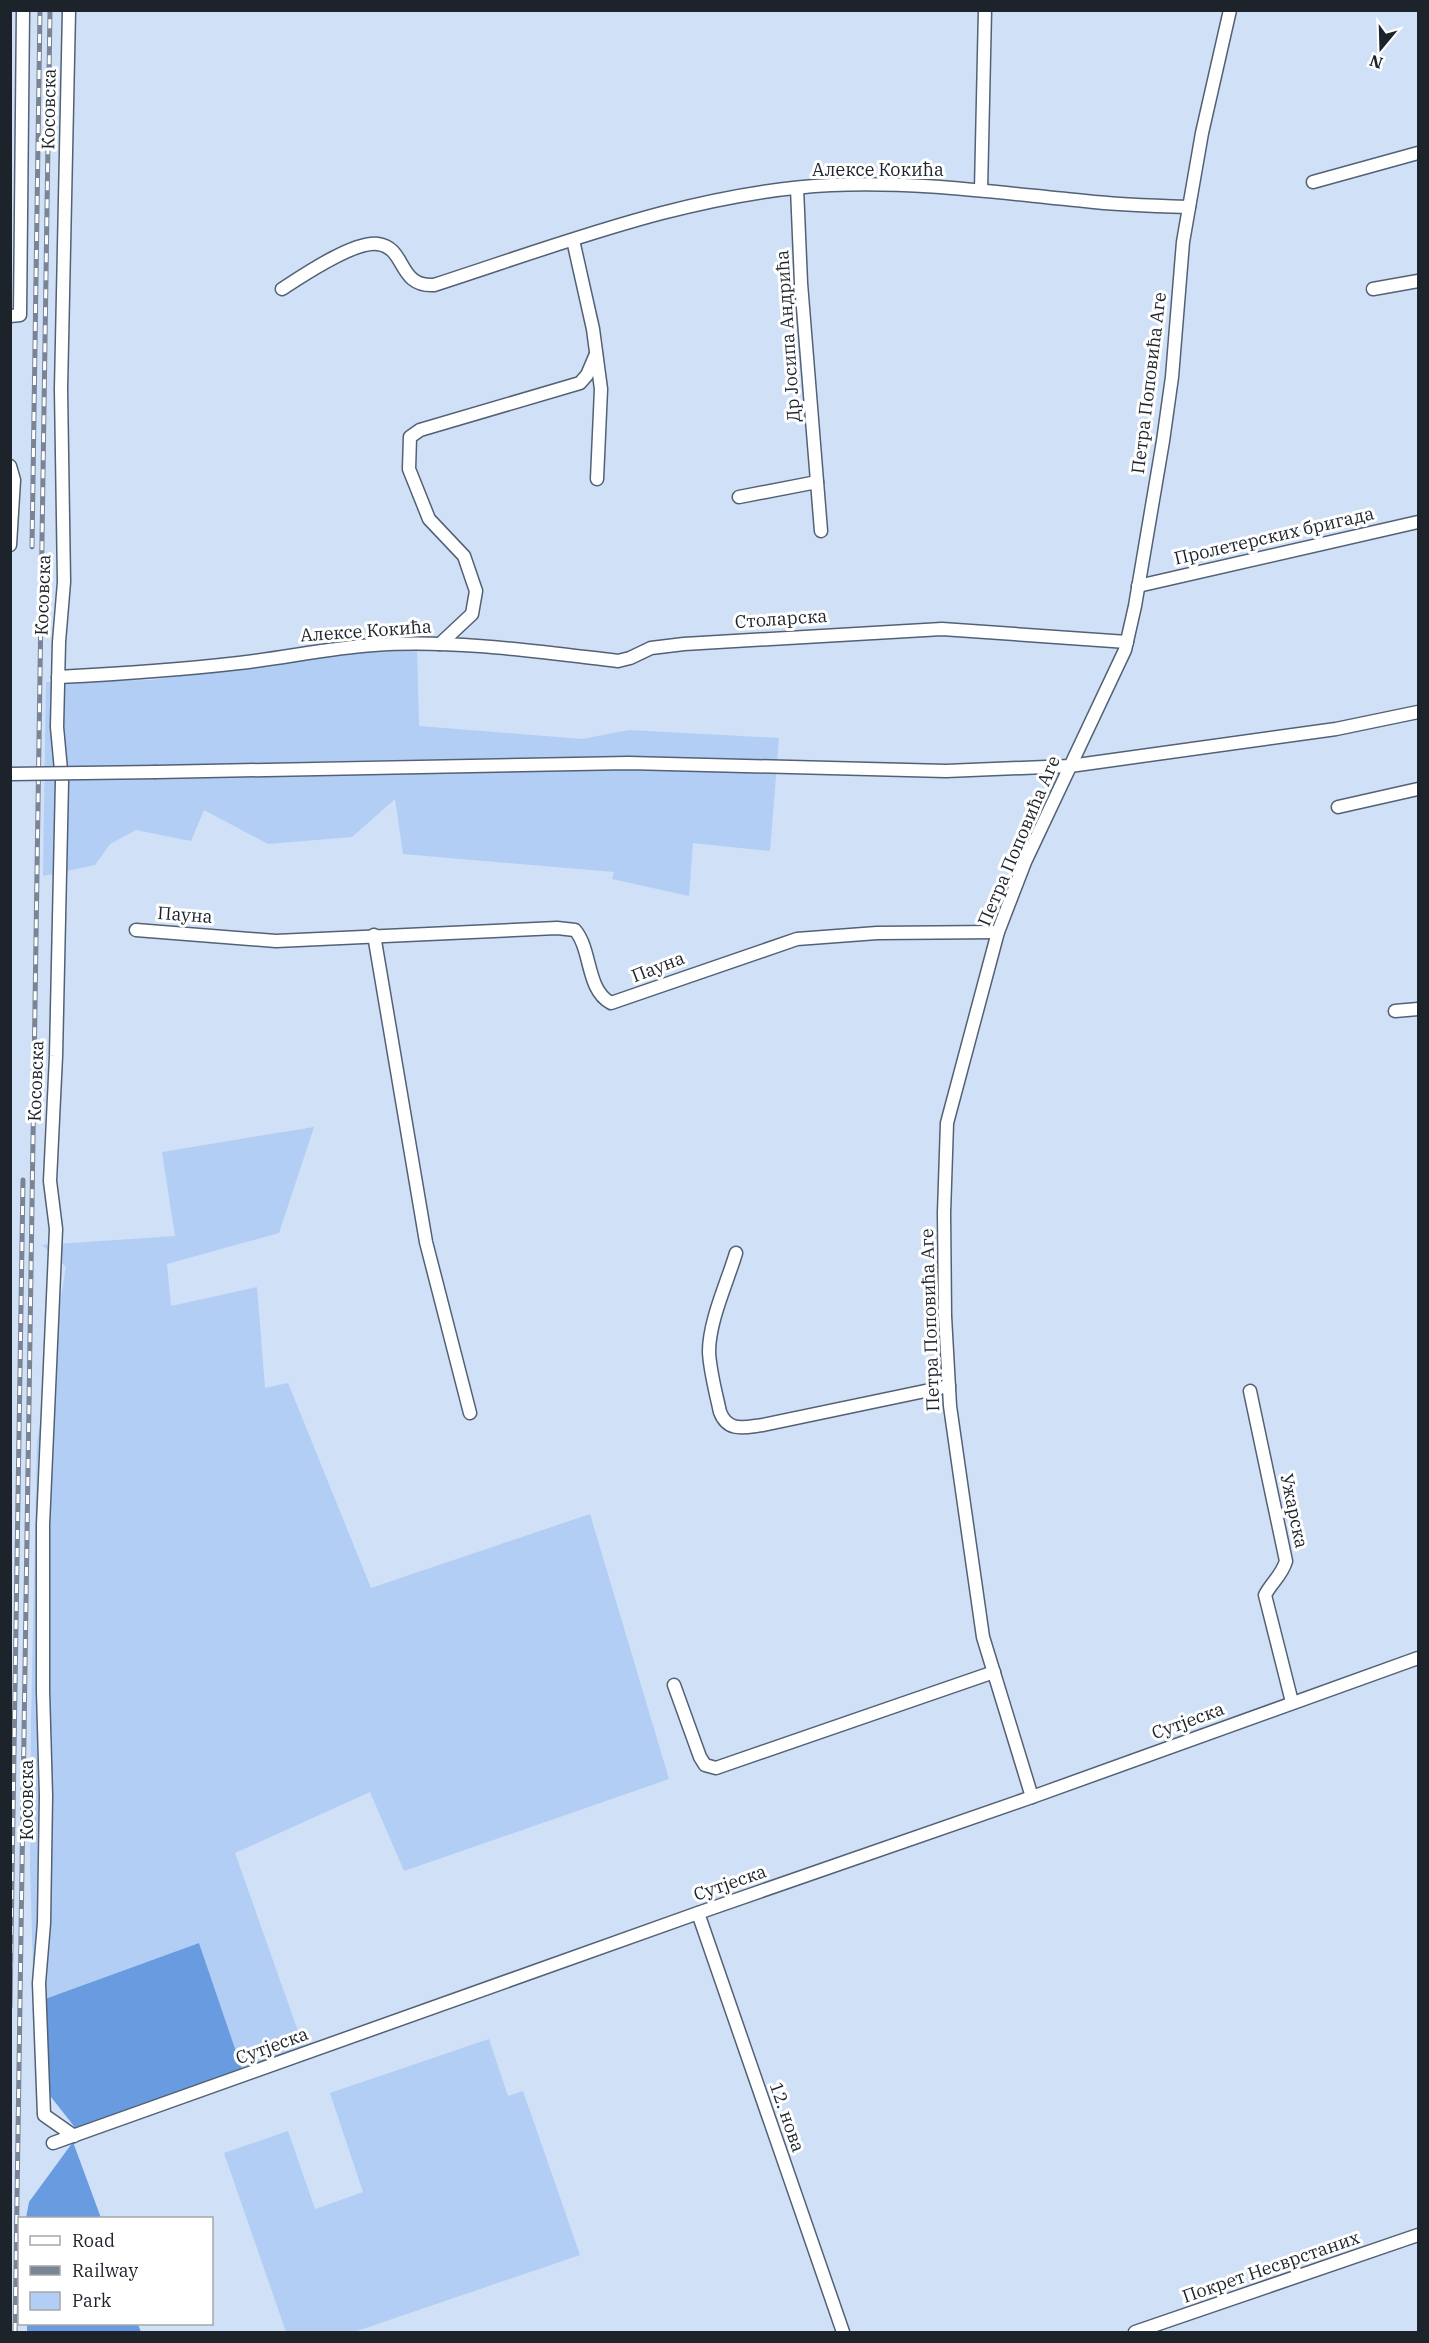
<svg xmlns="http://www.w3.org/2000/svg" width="1429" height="2343" font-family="'IBM Plex Serif',serif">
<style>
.green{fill:#b2cef4}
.forest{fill:#689be0}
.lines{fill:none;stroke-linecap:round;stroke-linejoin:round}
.minor-casing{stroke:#536175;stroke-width:15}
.minor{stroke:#fff;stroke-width:12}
.rail-casing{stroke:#798494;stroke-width:5}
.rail{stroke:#fff;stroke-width:3;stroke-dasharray:9;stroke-linecap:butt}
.minor-bridge-casing{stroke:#536175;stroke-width:15;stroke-linecap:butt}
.minor-bridge{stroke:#fff;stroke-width:12}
.labels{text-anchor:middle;stroke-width:6;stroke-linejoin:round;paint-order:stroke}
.street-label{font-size:18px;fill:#1d232b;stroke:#fff}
</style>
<rect width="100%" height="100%" fill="#cfe0f7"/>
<!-- green -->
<g class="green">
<path d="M417 648 419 726 582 739 629 730 779 738 770 851 693 843 689 896 612 879 614 872 403 854 395 799 352 837 268 844 204 810 191 841 136 830 110 844 95 865 43 876 46 682 152 680 306 656Z"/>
<path d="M314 1127 279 1233 167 1264 171 1306 257 1287 265 1388 288 1383 371 1588 590 1514 669 1779 404 1871 370 1792 235 1853 304 2048 242 2069 199 1943 34 2003 30 1866 31 1721 37 1442 66 1267 42 1245 175 1236 162 1152Z"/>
<path d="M489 2039 508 2096 523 2091 580 2255 354 2332H286L224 2153 288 2131 315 2209 363 2192 330 2093Z"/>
</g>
<!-- forest -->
<g class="forest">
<path d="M199 1943 242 2069 77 2130 51 2097 34 2003Z"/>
<path d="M73 2142 101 2218H26L29 2202Z"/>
<path d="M27 2324H138L141 2332H27Z"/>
</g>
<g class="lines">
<defs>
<g id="minor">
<path d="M69 10 61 389 64 582 59 642 57 727 62 781 56 1056 50 1181 56 1229 43 1525V1691L46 1796 44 1923 39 1983 44 2115 74 2136"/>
<path d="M1313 182 1418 153"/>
<path d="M797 188 801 283 821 531"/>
<path d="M981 190 985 10"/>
<path d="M573 240 593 329 601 389 597 479"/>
<path d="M282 289C302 276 355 240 378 244 407 248 397 287 434 285 564 243 694 192 831 185 916 181 1000 193 1085 201 1119 205 1154 206 1189 207"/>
<path d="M1373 289 1418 281"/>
<path d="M10 316 20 315 23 10"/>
<path d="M10 466 14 480 10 545"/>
<path d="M739 497 817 482"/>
<path d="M1138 586 1418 522"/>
<path d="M440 644 472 614 476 591 464 556 429 519 409 469 410 437 420 430 580 383 587 375 596 354"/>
<path d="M58 677C118 674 179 670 239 663 284 658 329 648 374 645 451 639 541 652 618 661L630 658 651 648 684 644 942 629 1127 642"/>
<path d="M156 772 629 763 946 771 1070 766 1336 729 1418 712"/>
<path d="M1338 807 1418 789"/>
<path d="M136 930 276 941 557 928 575 930C592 950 586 990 611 1003L797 939 877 933 998 932"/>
<path d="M374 935 426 1242 470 1413"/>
<path d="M1395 1011 1418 1009"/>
<path d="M736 1253C727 1283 709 1321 709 1352 710 1372 716 1393 720 1412 728 1433 745 1427 763 1425L949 1386"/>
<path d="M1250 1391 1286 1561C1282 1575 1272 1582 1265 1595L1292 1702"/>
<path d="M674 1685 700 1757 705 1765 716 1768 994 1672"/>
<path d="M1032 1797 983 1637 950 1406 945 1316 944 1213 947 1123 998 932 1025 862 1125 650 1135 606 1163 441 1172 377 1183 242 1202 133 1230 10"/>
<path d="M698 1913 843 2332"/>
<path d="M53 2143 698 1913 1032 1797 1418 1658"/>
<path d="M1135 2332 1418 2235"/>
</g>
</defs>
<!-- minor casing -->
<use href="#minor" class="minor-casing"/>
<!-- minor -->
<use href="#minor" class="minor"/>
<defs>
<g id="rail">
<path d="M32 547 40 10"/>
<path d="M10 2007 23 1180"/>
<path d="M15 2332 50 10"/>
</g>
</defs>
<!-- rail casing -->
<use href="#rail" class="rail-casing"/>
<!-- rail -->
<use href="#rail" class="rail"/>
<defs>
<path id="minor-bridge" d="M10 774 156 772"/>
</defs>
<!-- minor-bridge casing -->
<use href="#minor-bridge" class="minor-bridge-casing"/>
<!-- minor-bridge -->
<use href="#minor-bridge" class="minor-bridge"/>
</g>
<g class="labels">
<!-- street labels -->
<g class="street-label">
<text transform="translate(49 109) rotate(-89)" y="6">Косовска</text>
<text x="878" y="176">Алексе Кокића</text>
<text transform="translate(788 336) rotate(-94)" y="6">Др Јосипа Андрића</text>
<text transform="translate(1149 383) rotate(-83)" y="6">Петра Поповића Аге</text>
<text transform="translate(1274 536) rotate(-13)" y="6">Пролетерских бригада</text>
<text transform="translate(43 595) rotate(-88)" y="6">Косовска</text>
<text transform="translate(781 619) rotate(-4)" y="6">Столарска</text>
<text transform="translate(366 631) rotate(-4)" y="6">Алексе Кокића</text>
<text transform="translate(1019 841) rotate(-67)" y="6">Петра Поповића Аге</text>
<text transform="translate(185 915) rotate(4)" y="6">Пауна</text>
<text transform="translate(658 967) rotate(-21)" y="6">Пауна</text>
<text transform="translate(36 1081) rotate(-88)" y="6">Косовска</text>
<text transform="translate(930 1320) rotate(-92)" y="6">Петра Поповића Аге</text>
<text transform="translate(1294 1511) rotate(78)" y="6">Ужарска</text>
<text transform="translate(1188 1721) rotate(-20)" y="6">Сутјеска</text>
<text transform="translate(27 1800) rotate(-90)" y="6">Косовска</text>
<text transform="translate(730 1883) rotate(-19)" y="6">Сутјеска</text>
<text transform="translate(272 2046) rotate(-20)" y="6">Сутјеска</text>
<text transform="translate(787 2117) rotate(71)" y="6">12. нова</text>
<text transform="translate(1271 2267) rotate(-19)" y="6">Покрет Несврстаних</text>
</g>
</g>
<!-- border -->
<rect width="1429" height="2343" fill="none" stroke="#1d232b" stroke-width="24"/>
<!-- legend -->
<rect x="18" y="2217" width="195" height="108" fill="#ffffff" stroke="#a5a7aa" stroke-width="1.5"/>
<rect x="30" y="2236" width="30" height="9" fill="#ffffff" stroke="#a5a7aa" stroke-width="1.5"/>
<text x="72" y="2247" font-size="18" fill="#1d232b">Road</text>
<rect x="30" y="2266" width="30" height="9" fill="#798494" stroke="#a5a7aa" stroke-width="1.5"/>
<text x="72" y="2277" font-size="18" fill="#1d232b">Railway</text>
<rect x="30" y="2292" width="30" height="18" fill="#b2cef4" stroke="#a5a7aa" stroke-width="1.5"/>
<text x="72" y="2307" font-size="18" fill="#1d232b">Park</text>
<!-- north arrow -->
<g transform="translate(1381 48) rotate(199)" stroke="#ffffff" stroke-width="4.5" paint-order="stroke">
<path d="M0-4.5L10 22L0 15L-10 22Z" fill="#1d232b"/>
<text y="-9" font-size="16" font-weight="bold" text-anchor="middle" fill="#1d232b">N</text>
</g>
</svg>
